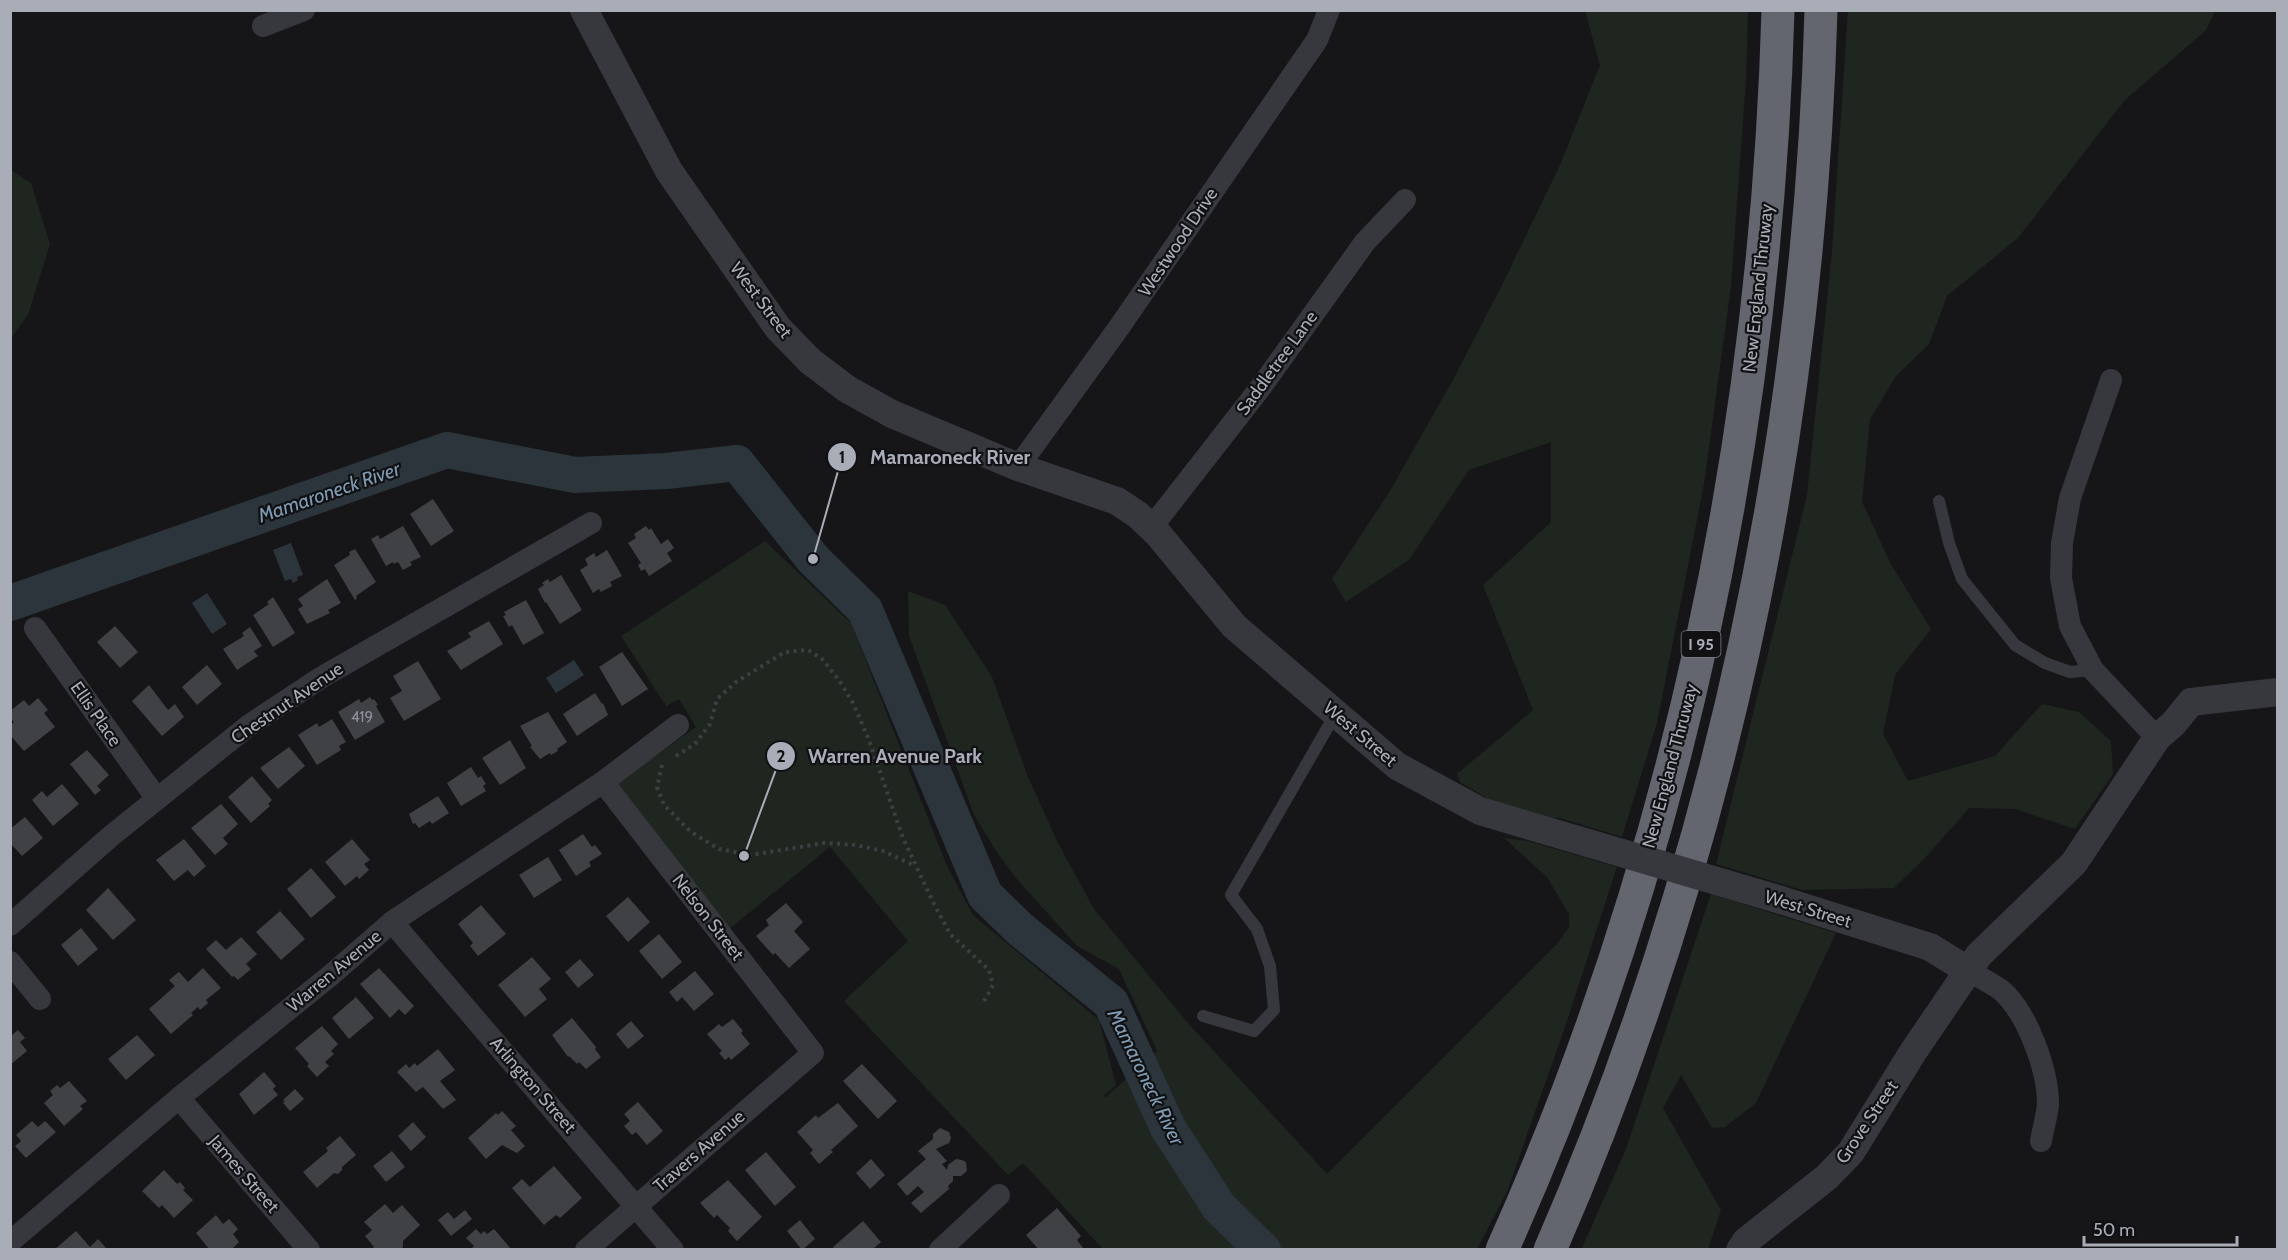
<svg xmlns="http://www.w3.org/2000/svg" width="2288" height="1260" font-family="Cabin,sans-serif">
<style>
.green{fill:#1e261f}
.water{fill:#2c353c}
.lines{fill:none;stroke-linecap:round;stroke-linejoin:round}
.river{stroke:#2c353c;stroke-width:36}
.building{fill:#404145}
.path{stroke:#3d3f44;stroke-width:4;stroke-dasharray:3 4.5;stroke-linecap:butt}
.service{stroke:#37383d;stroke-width:12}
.minor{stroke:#37383d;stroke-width:22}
.tertiary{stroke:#37383d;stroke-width:28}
.motorway{stroke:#63666e;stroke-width:33}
.tertiary-bridge{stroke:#37383d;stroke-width:28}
.labels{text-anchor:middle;stroke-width:4.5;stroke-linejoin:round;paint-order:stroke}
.number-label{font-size:15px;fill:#8e929b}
.shield{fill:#111113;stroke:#7b7e86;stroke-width:1.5}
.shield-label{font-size:16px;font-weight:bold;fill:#a8adb8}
.street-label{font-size:18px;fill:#a8adb8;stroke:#111113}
.water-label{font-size:20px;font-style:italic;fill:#7f9bb3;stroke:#111113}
.leader{fill:none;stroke:#a8adb8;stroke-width:2}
.callout-dot{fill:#a8adb8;stroke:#111113;stroke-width:2}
.mark-label{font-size:18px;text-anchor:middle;font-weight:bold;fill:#111}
.callout-label{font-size:20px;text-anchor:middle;font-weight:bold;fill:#a8adb8;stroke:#111113;stroke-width:4.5;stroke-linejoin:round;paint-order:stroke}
</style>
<rect width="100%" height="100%" fill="#161618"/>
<!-- green -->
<g class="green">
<path d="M1585 11H1748L1746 79 1731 286 1704 484 1657 723 1622 837 1560 818 1515 815 1460 782 1457 774 1533 710 1483 585 1551 522V442L1469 470 1409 560 1346 602 1332 579 1390 491 1454 378 1502 285 1560 165 1600 65Z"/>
<path d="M1848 11H2215L2206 30 2124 101 2018 238 1947 296 1929 344 1896 376 1870 419 1862 502 1892 566 1931 629 1895 675 1883 734 1908 781 1995 756 2042 704 2079 712 2111 741 2113 774 2075 829 2015 809 1969 808 1924 859 1894 888 1802 890 1716 864 1807 495 1832 251Z"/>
<path d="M11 170 31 183 50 244 28 315 11 338Z"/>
<path d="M765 541 851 623 947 866 973 915 1099 1020 1116 1085 1104 1095 1105 1098 1157 1051 1119 969 1077 946 1015 877 996 851 974 815 909 636 908 591 945 605 992 677 1028 777 1058 843 1094 909 1188 1023 1327 1174 1558 943 1569 927V914L1547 877 1504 838 1528 841 1617 867 1566 1024 1507 1192 1477 1249H1103L1023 1163 1008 1175 844 1001 908 941 830 847 728 930 614 785 696 727 679 699 666 706 621 636Z"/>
<path d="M1711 894 1836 933 1756 1103 1725 1127 1712 1128 1681 1075 1663 1108 1721 1210 1708 1249 1581 1250 1626 1149Z"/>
</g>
<!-- water -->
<g class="water">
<path d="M291 543 303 575 297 577 298 580 293 583 291 579 285 581 273 550Z"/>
<path d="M207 593 227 624 212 634 192 603Z"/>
<path d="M574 660 584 675 556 693 546 678Z"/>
</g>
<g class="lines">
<!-- river -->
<path class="river" d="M10 603 447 450 575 475 666 471 737 463 813 559 865 610 985 895 1020 929 1111 1003 1168 1128 1219 1207 1263 1250"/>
</g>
<!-- building -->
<g class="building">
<path d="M433 499 454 531 431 546 410 514Z"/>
<path d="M403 526 421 557 410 562 412 565 403 570 398 562 394 564 393 562 386 566 371 539 378 535 380 539Z"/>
<path d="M646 526 649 530 651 528 661 544 668 539 674 548 667 553 672 561 649 576 645 569 641 571 638 565 641 563 628 543 636 538 634 534Z"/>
<path d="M355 549 376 582 356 596 357 598 355 600 334 565 350 555 349 552Z"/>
<path d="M607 550 622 576 610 582 612 586 601 592 599 589 593 593 580 570 588 565 585 559 594 553 596 557Z"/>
<path d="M561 575 582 610 560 624 546 602 545 603 538 589 544 585 542 583 548 579 550 582Z"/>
<path d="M327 579 341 603 328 610 330 613 307 624 298 609 303 606 298 599Z"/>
<path d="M273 597 295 633 273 647 253 615 269 604 267 602Z"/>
<path d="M526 600 544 633 523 645 512 625 509 627 503 616 506 615 504 612Z"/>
<path d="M489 621 503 644 461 670 447 651 471 637 468 633Z"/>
<path d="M115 626 138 652 120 668 97 642Z"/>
<path d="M250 627 262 646 254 651 258 656 237 670 223 649 244 636 242 633Z"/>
<path d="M622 652 648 689 622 706 599 667Z"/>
<path d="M418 661 441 699 404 721 390 698 402 691 393 676Z"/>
<path d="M207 665 222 684 197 705 182 687Z"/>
<path d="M149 685 168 710 175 704 184 717 162 736 132 701Z"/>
<path d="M595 693 602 704 603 703 608 715 577 736 563 714Z"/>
<path d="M370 697 372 700 374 699 378 705 376 706 385 722 355 740 338 712 359 699 361 703Z"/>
<path d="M38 698 48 710 44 713 55 727 24 751 10 735V725L14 722 10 718V711L24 700 29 706Z"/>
<path d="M548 712 567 742 557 749 558 751 551 755 550 753 540 759 530 747 532 746 520 726Z"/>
<path d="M332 719 346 742 339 746 341 750 317 765 298 735 317 723 319 727Z"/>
<path d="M510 740 526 768 500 785 482 758Z"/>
<path d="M289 747 305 766 278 789 260 768Z"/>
<path d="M87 750 109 775 97 786 101 790 95 795 70 764Z"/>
<path d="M471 767 478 778 481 776 486 784 483 786 486 791 461 806 447 783Z"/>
<path d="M252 776 272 800 268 804 270 806 251 823 228 797Z"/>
<path d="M62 784 79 804 53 826 32 800 42 791 47 797Z"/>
<path d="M438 796 449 813 432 824 430 821 419 828 415 823 413 824 409 814Z"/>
<path d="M221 804 238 824 223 838 228 844 215 855 191 828Z"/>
<path d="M25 817 43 838 22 856 10 843V829Z"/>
<path d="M583 834 592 847 595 845 602 854 589 862 591 866 576 876 559 850Z"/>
<path d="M184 839 206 866 194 877 188 870 174 881 156 860Z"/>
<path d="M352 839 370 860 364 864 369 870 359 879 357 876 345 886 325 862Z"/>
<path d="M548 857 562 880 534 898 519 875Z"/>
<path d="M311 868 336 897 311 918 287 889Z"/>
<path d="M108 888 136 920 113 940 86 910Z"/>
<path d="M628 897 650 922 628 942 606 916Z"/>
<path d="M786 903 803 922 794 931 810 949 789 968 775 953 773 955 756 936 769 925 766 920Z"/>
<path d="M481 905 506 934 478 956 470 946 473 943 458 924Z"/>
<path d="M280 911 305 939 281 960 256 932Z"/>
<path d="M81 928 98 949 78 966 61 945Z"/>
<path d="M659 934 682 962 662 979 639 951Z"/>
<path d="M241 937 257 954 246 964 251 969 238 980 234 976 232 977 206 949 216 940 226 950Z"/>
<path d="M532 957 551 979 539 989 547 999 525 1017 498 985Z"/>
<path d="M580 959 594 975 578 988 565 972Z"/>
<path d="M203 968 221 988 206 1000 208 1003 200 1010 198 1007 191 1013 193 1015 171 1034 149 1009 175 986 169 980 179 972 188 982Z"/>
<path d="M379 968 414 1006 405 1015 399 1009 390 1018 360 984Z"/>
<path d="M695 971 714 994 694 1011 682 997 677 1002 669 992Z"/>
<path d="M356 997 374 1018 349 1039 332 1018Z"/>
<path d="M572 1018 596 1047 595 1049 601 1057 586 1069 579 1062 577 1064 569 1056 568 1057 552 1035Z"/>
<path d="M733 1019 743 1031 741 1033 750 1044 731 1060 729 1057 725 1060 719 1053 722 1051 707 1034 719 1024 722 1027Z"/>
<path d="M631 1021 644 1036 628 1049 616 1034Z"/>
<path d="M322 1026 338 1044 331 1051 334 1054 325 1062 329 1066 317 1077 307 1066 309 1064 295 1048Z"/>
<path d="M18 1030 25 1038 20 1042 27 1051 10 1065V1032L12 1035Z"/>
<path d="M137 1035 155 1055 126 1080 108 1059Z"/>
<path d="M438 1049 455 1070 440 1081 456 1100 443 1109 423 1087 416 1092 397 1072 406 1064 409 1068 415 1063 417 1066Z"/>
<path d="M862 1064 897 1101 878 1119 843 1081Z"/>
<path d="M264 1072 276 1086 273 1089 278 1095 254 1115 239 1094Z"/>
<path d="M69 1081 87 1101 80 1106 83 1109 64 1126 44 1103 53 1095 50 1091 57 1085 60 1088Z"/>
<path d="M295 1089 304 1099 290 1111 283 1103 285 1101 283 1100Z"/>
<path d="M638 1102 663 1131 647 1145 636 1132 632 1135 624 1126 630 1121 624 1114Z"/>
<path d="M838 1103 858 1126 831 1150 833 1152 819 1164 810 1153 813 1150 797 1132 816 1115 818 1118Z"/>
<path d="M502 1111 516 1126 511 1130 525 1146 517 1153 502 1145 486 1159 468 1138 496 1113 498 1115Z"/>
<path d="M32 1121 38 1127 45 1121 56 1132 26 1158 15 1146 21 1141 16 1135Z"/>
<path d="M413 1122 426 1137 411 1151 398 1136Z"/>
<path d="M940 1128 949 1132 951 1138 949 1143 936 1149 947 1161 942 1164 947 1170 948 1165 956 1159 962 1160 966 1162 967 1171 961 1176H953V1181L948 1186 949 1189 921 1213 911 1203 924 1192 918 1186 907 1196 897 1184 926 1159 918 1151 933 1139V1134Z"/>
<path d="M340 1136 356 1155 342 1167V1170L338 1174 334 1173 317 1188 303 1172 328 1151 326 1148Z"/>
<path d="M392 1151 405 1167 386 1182 373 1166Z"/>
<path d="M766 1152 796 1187 775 1206 745 1170Z"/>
<path d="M871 1159 885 1175 870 1189 856 1173Z"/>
<path d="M554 1166 582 1198 560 1218 556 1215 544 1225 512 1188 522 1179 530 1187Z"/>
<path d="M164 1170 177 1184 180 1182 185 1188 183 1190 193 1200 174 1218 162 1205 159 1208 142 1191Z"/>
<path d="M728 1180 762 1217 737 1241 728 1231 730 1228 717 1215 714 1218 700 1203Z"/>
<path d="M385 1204 393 1213 402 1205 420 1225 403 1241V1247L400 1250H370L374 1247 365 1236 372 1230 364 1222Z"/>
<path d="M1057 1208 1081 1236 1077 1240 1083 1248 1081 1250H1039L1026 1235Z"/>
<path d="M465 1210 472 1219 451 1236 438 1220 448 1212 454 1219Z"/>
<path d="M216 1215 223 1224 229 1219 238 1229 233 1234 239 1242 231 1250H210L196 1233Z"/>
<path d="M800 1220 815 1239 802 1250 787 1231Z"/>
<path d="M863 1221 881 1242 872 1250H835L833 1247Z"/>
<path d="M476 1229 481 1234 484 1231 487 1234 494 1229 512 1250H473L472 1248 474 1246 466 1238Z"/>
<path d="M76 1231 90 1247 98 1239 106 1248 54 1250Z"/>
</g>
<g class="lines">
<!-- path -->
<g class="path">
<path d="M676 756 695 744 710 724 717 699 736 682 785 652 808 650 822 659 839 680 853 703 869 740 903 838 933 902 950 934 989 970 993 985 984 1001"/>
<path d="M662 765 657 787 664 805 691 832 719 849 751 855 824 843 855 845 883 851 915 866"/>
</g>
<!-- service -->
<g class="service">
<path d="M1939 501 1949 543 1962 579 2015 645 2045 663 2070 672 2093 670"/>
<path d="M1203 1016 1254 1031 1274 1010 1270 966 1257 929 1231 895 1336 713"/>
</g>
<!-- minor -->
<g class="minor">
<path d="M263 26 304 10"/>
<path d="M2111 380 2070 498 2062 543 2061 578 2070 626 2093 670 2157 738"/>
<path d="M1018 467 1120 326 1317 40 1329 10"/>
<path d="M1151 528 1261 387 1365 242 1405 200"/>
<path d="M35 628 157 799"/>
<path d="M392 922 673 1250"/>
<path d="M10 925 111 836 248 726 322 677 591 523"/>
<path d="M10 962 40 999"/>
<path d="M1969 971C1979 977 1991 983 2001 990 2027 1012 2048 1070 2048 1104 2047 1116 2043 1129 2041 1141"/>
<path d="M179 1098 309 1250"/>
<path d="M10 1242 179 1098 331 975 392 922 603 782 678 725"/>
<path d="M586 1250 813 1053 603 782"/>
<path d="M940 1250 999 1195"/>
</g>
<!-- tertiary -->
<g class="tertiary">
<path d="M584 10 669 171 778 328 810 361 847 389 892 414 1018 467 1117 501 1138 515 1158 534 1234 626 1397 766 1480 811 1588 843"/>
<path d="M1781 900 1930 947 1969 971"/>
<path d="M1740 1250 1746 1241 1827 1177 1851 1152 1913 1052 1979 955 2074 863 2157 738 2174 723 2191 702 2278 692"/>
</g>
<!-- motorway -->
<g class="motorway">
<path d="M1502 1250C1677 861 1766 436 1778 10"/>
<path d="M1550 1250C1721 858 1809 437 1821 10"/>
</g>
<!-- tertiary-bridge -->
<path class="tertiary-bridge" d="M1588 843 1781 900"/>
</g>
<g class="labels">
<!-- number labels -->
<g class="number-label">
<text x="362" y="722">419</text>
</g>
<!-- shield labels -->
<rect class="shield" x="1681.5" y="631" width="39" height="26" rx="4.5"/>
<g class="shield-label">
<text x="1701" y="650">I 95</text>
</g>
<!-- street labels -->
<g class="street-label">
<text transform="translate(1178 242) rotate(-56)" y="6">Westwood Drive</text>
<text transform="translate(1758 288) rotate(-84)" y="6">New England Thruway</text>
<text transform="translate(761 300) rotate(53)" y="6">West Street</text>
<text transform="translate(1277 363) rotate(-54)" y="6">Saddletree Lane</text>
<text transform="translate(287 703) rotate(-34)" y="6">Chestnut Avenue</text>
<text transform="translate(96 714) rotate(55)" y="6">Ellis Place</text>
<text transform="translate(1360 734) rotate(40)" y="6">West Street</text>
<text transform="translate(1670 766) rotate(-75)" y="6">New England Thruway</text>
<text transform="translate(1808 909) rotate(17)" y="6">West Street</text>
<text transform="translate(708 917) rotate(52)" y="6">Nelson Street</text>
<text transform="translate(334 971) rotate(-40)" y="6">Warren Avenue</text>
<text transform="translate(533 1085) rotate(49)" y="6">Arlington Street</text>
<text transform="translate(1867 1122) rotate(-56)" y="6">Grove Street</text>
<text transform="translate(699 1151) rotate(-41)" y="6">Travers Avenue</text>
<text transform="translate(244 1174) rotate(49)" y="6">James Street</text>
</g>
<!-- water labels -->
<g class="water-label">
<text transform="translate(329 492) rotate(-19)" y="7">Mamaroneck River</text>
<text transform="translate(1146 1077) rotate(64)" y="7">Mamaroneck River</text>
</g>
</g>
<!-- callouts -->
<path class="leader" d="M813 559L842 457M744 856L781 756"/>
<g class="callout-dot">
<circle cx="813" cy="559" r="6"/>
<circle cx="744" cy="856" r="6"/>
<circle cx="842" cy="457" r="15"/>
<circle cx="781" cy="756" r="15"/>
</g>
<g class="mark-label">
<text x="842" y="463">1</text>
<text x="781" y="762">2</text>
</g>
<g class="callout-label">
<text x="950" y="464">Mamaroneck River</text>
<text x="895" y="763">Warren Avenue Park</text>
</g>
<!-- border -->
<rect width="2288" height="1260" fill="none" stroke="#a8adb8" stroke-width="24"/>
<!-- scale -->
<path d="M2084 1236v9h153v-9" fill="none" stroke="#a8adb8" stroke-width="3"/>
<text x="2093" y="1236" font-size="18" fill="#a8adb8" stroke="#111113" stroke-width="4.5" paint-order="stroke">50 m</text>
</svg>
